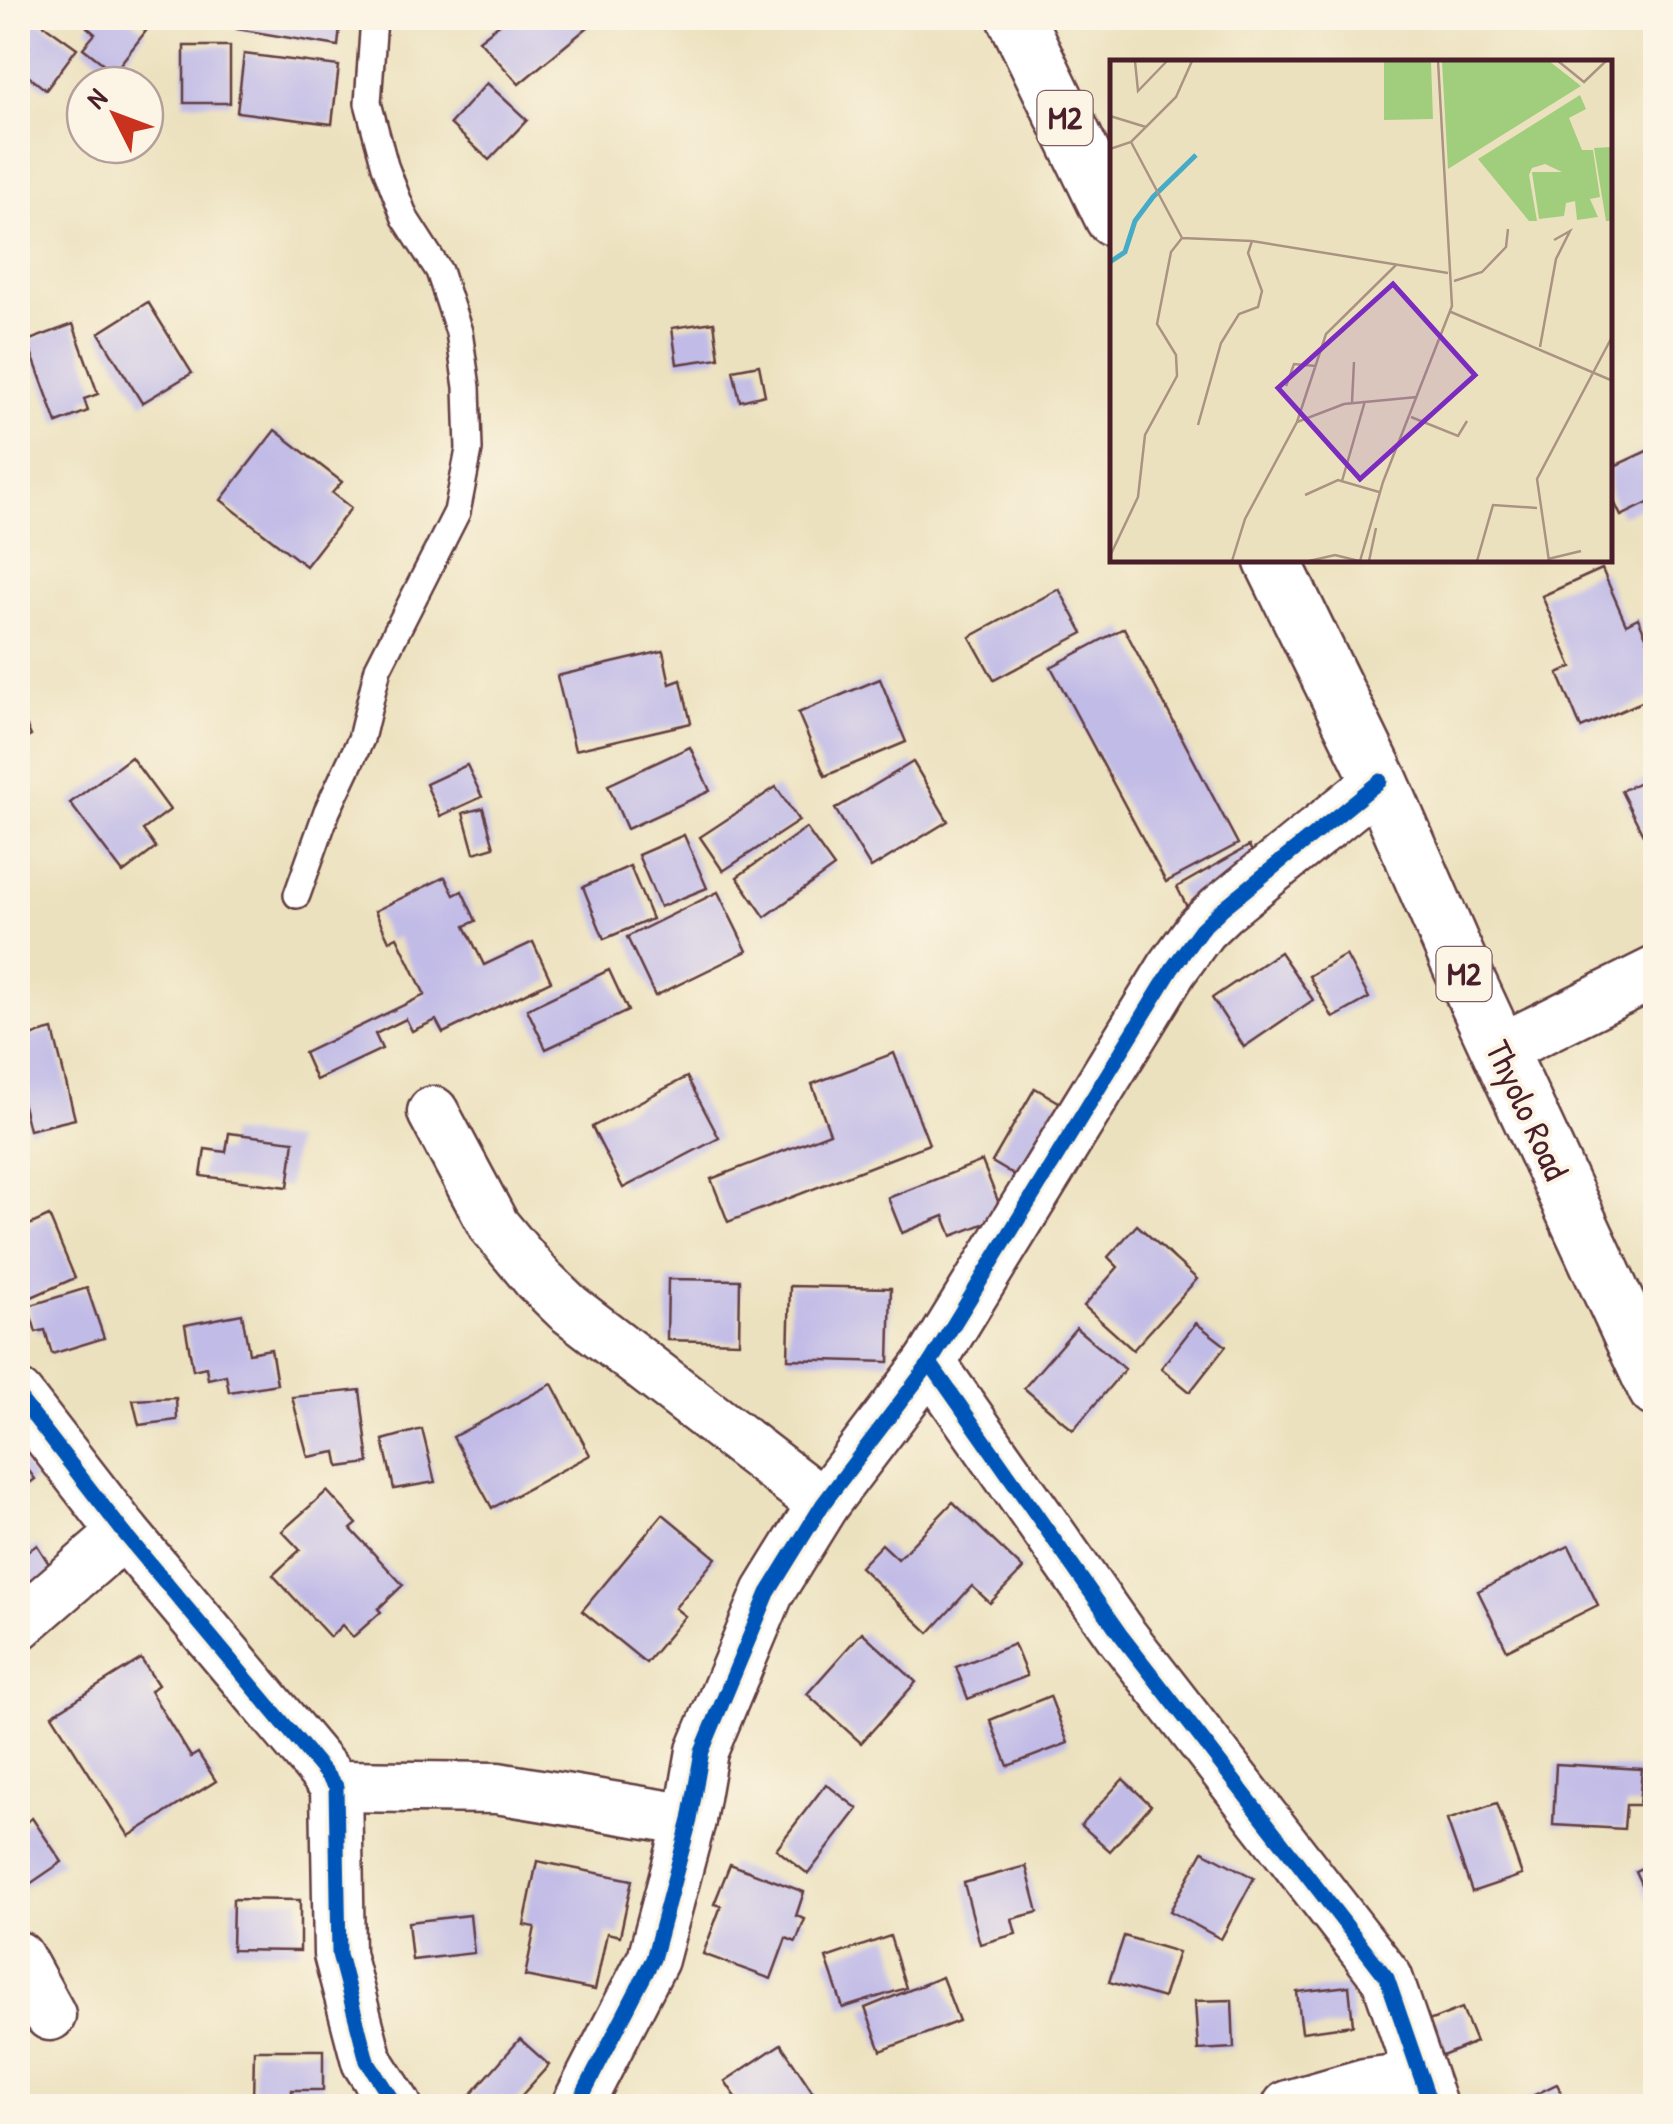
<svg xmlns="http://www.w3.org/2000/svg" width="1673" height="2124" font-family="'Patrick Hand',sans-serif">
<style>
.building{fill:#c1bbe7}
.lines{fill:none;stroke-linecap:round;stroke-linejoin:round}
.lane-casing{stroke:#623c41;stroke-width:30}
.street-casing{stroke:#623c41;stroke-width:55}
.highway-casing{stroke:#623c41;stroke-width:60}
.lane{stroke:#fff;stroke-width:25}
.street{stroke:#fff;stroke-width:50}
.highway{stroke:#fff;stroke-width:55}
.cycleway-casing{stroke:#fcf5e5;stroke-width:21}
.cycleway{stroke:#0057b8;stroke-width:15}
.labels{text-anchor:middle;stroke-width:8;stroke-linejoin:round;paint-order:stroke}
.shield{fill:#fcf5e5;stroke:#7f5f63;stroke-width:2.5}
.shield-label{font-size:32px;font-weight:bold;fill:#4a1f2b}
.street-label{font-size:35px;fill:#4a1f2b;stroke:#fcf5e5}
.inset-river{fill:none;stroke:#46abc6;stroke-width:5}
.inset-road{fill:none;stroke:#ab9383;stroke-width:2.5}
.view{fill:#7b2cbf;fill-opacity:0.15;stroke:#7b2cbf;stroke-width:5}
.inset-edge{fill:none;stroke:#4a1f2b;stroke-width:5}
</style>
<rect width="100%" height="100%" fill="#fcf5e5"/>
<filter id="ink" filterUnits="userSpaceOnUse"><feTurbulence type="fractalNoise" baseFrequency=".01" numOctaves="2"/><feDisplacementMap in="SourceGraphic" scale="20" xChannelSelector="R" yChannelSelector="G"/><feConvolveMatrix kernelMatrix="1 2 1 2 8 2 1 2 1" color-interpolation-filters="sRGB"/></filter>
<filter id="wash" filterUnits="userSpaceOnUse"><feTurbulence type="fractalNoise" baseFrequency=".0048" numOctaves="4" result="noise"/><feDisplacementMap in="SourceGraphic" scale="40" xChannelSelector="R" yChannelSelector="G"/><feGaussianBlur stdDeviation="2.25" result="paint"/><feColorMatrix in="noise" values="0 0 0 0 0 0 0 0 0 0 0 0 0 0 0 0 0 1.4 0 .05"/><feComposite in="paint" operator="in"/></filter>
<g filter="url(#wash)">
<rect width="100%" height="100%" fill="#ece1be"/>
<g id="blocks">
<!-- building -->
<g class="building">
<path d="M35 18 77 48 46 90 18 68V62L29 47 18 40Z"/>
<path d="M94 18H129L146 31 114 72 83 48 95 34 87 27Z"/>
<path d="M239 18H341L338 46 237 29Z"/>
<path d="M507 18H591L594 22 519 84 479 40Z"/>
<rect x="184" y="46" width="46" height="57"/>
<path d="M244 54 339 66 332 124 237 112Z"/>
<path d="M487 83 527 120 489 160 450 124Z"/>
<path d="M148 302 192 373 142 403 99 333Z"/>
<path d="M714 322 719 358 677 364 672 328Z"/>
<path d="M73 324 98 394 84 399 88 411 57 423 27 341Z"/>
<path d="M759 365 765 395 740 401 733 370Z"/>
<path d="M275 430 342 482 332 493 351 508 306 566 221 500Z"/>
<path d="M1649 450 1656 464V499L1621 516 1610 493V468Z"/>
<path d="M1602 569 1626 624 1638 618 1656 659V696L1581 728 1558 673 1572 667 1542 596Z"/>
<path d="M1059 589 1083 633 994 680 970 637Z"/>
<path d="M1124 628 1238 844 1166 882 1051 667Z"/>
<path d="M663 651 670 684 681 680 691 723 575 750 557 676Z"/>
<path d="M880 679 906 742 825 776 798 713Z"/>
<path d="M18 707 31 736 18 743Z"/>
<path d="M690 747 710 791 627 829 608 785Z"/>
<path d="M131 757 170 810 143 830 156 848 123 873 70 803Z"/>
<path d="M913 762 948 821 871 868 835 809Z"/>
<path d="M467 765 482 797 440 816 426 784Z"/>
<path d="M1656 774V860L1621 791Z"/>
<path d="M776 787 799 821 723 871 700 837Z"/>
<path d="M483 808 494 847 474 853 463 813Z"/>
<path d="M806 828 834 867 765 917 737 877Z"/>
<path d="M684 835 707 888 660 907 638 855Z"/>
<path d="M1249 846 1262 870 1189 911 1177 887Z"/>
<path d="M630 866 652 919 604 939 583 887Z"/>
<path d="M445 877 454 895 462 891 476 921 465 926 484 965 533 942 551 981 443 1033 436 1020 412 1031 406 1019 375 1034 382 1049 316 1080 304 1053 425 995 397 937 389 941 375 911Z"/>
<path d="M718 892 747 951 655 996 627 937Z"/>
<path d="M1280 952 1313 1000 1244 1047 1212 998Z"/>
<path d="M1346 955 1369 998 1333 1018 1309 976Z"/>
<path d="M609 970 628 1011 546 1049 527 1009Z"/>
<path d="M53 1030 75 1119 29 1130 18 1085V1039Z"/>
<path d="M894 1053 929 1144 728 1222 711 1179 830 1133 812 1084Z"/>
<path d="M687 1077 719 1138 623 1188 592 1127Z"/>
<path d="M1035 1088 1069 1108 1026 1182 992 1162Z"/>
<path d="M229 1133 294 1141 288 1187 201 1176 205 1149 226 1152Z"/>
<path d="M982 1161 1004 1216 952 1236 944 1216 902 1233 888 1198Z"/>
<path d="M49 1216 75 1278 18 1303V1230Z"/>
<path d="M1137 1225 1197 1279 1133 1350 1084 1306 1118 1267 1108 1257Z"/>
<path d="M668 1279 740 1280 739 1342 667 1340Z"/>
<path d="M790 1286 891 1288 889 1362 788 1359Z"/>
<path d="M87 1288 104 1338 52 1354 45 1330 36 1332 28 1306Z"/>
<path d="M242 1314 249 1353 271 1349 277 1384 229 1392 226 1375 208 1379 206 1367 193 1370 185 1325Z"/>
<path d="M1196 1323 1226 1346 1190 1392 1161 1368Z"/>
<path d="M1076 1328 1125 1369 1073 1430 1024 1388Z"/>
<path d="M552 1384 590 1455 492 1508 453 1437Z"/>
<path d="M360 1390 369 1463 339 1467 336 1452 308 1457 292 1397Z"/>
<path d="M176 1398 177 1420 139 1425 133 1400Z"/>
<path d="M422 1429 435 1482 394 1489 383 1440Z"/>
<path d="M18 1456 35 1479 18 1492Z"/>
<path d="M327 1491 357 1524 351 1529 403 1585 378 1609 381 1612 353 1637 342 1625 330 1637 273 1575 300 1550 282 1531Z"/>
<path d="M953 1502 1023 1569 990 1603 972 1586 929 1633 860 1567 882 1544 898 1559Z"/>
<path d="M663 1514 716 1558 675 1608 685 1616 646 1663 582 1611Z"/>
<path d="M37 1545 61 1583 18 1610V1548L22 1555Z"/>
<path d="M1569 1546 1598 1605 1507 1650 1478 1591Z"/>
<path d="M862 1632 916 1682 861 1743 807 1694Z"/>
<path d="M1014 1644 1027 1676 968 1699 956 1667Z"/>
<path d="M141 1659 158 1685 150 1691 191 1757 198 1753 216 1781 129 1836 52 1715Z"/>
<path d="M1050 1696 1068 1743 1008 1766 990 1720Z"/>
<path d="M1556 1764 1642 1769 1639 1805H1626L1624 1829 1553 1825Z"/>
<path d="M1123 1779 1151 1805 1110 1851 1081 1825Z"/>
<path d="M826 1784 858 1809 808 1874 776 1849Z"/>
<path d="M1497 1803 1522 1875 1472 1892 1447 1820Z"/>
<path d="M32 1818 62 1862 21 1890 18 1884V1828Z"/>
<path d="M1203 1851 1254 1878 1221 1939 1170 1911Z"/>
<path d="M537 1861 632 1880 620 1936 607 1933 595 1990 525 1976 535 1927 524 1925Z"/>
<path d="M1656 1861V1917L1635 1871Z"/>
<path d="M730 1864 804 1892 796 1916 805 1919 796 1942 786 1938 771 1979 703 1954 721 1906 714 1904Z"/>
<path d="M1026 1866 1038 1912 1012 1919 1016 1934 980 1944 964 1883Z"/>
<path d="M233 1899 300 1900V1951L232 1950Z"/>
<path d="M470 1915 474 1953 412 1960 408 1922Z"/>
<path d="M890 1936 906 1988 843 2008 826 1958Z"/>
<path d="M1124 1936 1178 1952 1163 1998 1109 1982Z"/>
<path d="M942 1977 959 2021 881 2051 865 2008Z"/>
<path d="M1349 1986 1353 2025 1302 2032 1297 1992Z"/>
<path d="M1232 2000 1234 2048 1198 2050 1195 2001Z"/>
<path d="M1462 2008 1476 2042 1440 2057 1426 2022Z"/>
<path d="M520 2039 549 2065 512 2106H461Z"/>
<path d="M781 2044 816 2097 802 2106H742L725 2081Z"/>
<path d="M254 2050H323V2090H292V2102H253Z"/>
<path d="M1557 2084 1568 2106H1512Z"/>
</g>
</g>
</g>
<g filter="url(#ink)">
<use href="#blocks" fill-opacity="0" stroke="#623c41" stroke-width="2.5"/>
<g class="lines">
<defs>
<path id="lane" d="M297 895 327 811 361 739 378 668 457 512 469 450 467 387 459 332 439 271 405 218 385 166 368 103 374 18"/>
<g id="street">
<path d="M1499 1050 1656 972"/>
<path d="M433 1112 494 1226 538 1279 568 1308 823 1504"/>
<path d="M930 1363 1120 1634 1387 1978 1431 2106"/>
<path d="M18 1396 124 1533 336 1786 339 1954 367 2061 396 2106"/>
<path d="M18 1625 124 1533"/>
<path d="M336 1786 497 1788 690 1820"/>
<path d="M18 1957 50 2015"/>
<path d="M577 2106 653 1959 690 1820 702 1751 768 1593 823 1504 930 1363 1172 969 1201 929 1222 909 1380 781"/>
<path d="M1288 2106 1365 2084 1418 2077"/>
</g>
<g id="highway">
<path d="M1016 18 1113 218"/>
<path d="M1272 560 1380 781 1461 967 1656 1389"/>
</g>
</defs>
<!-- lane casing -->
<use href="#lane" class="lane-casing"/>
<!-- street casing -->
<use href="#street" class="street-casing"/>
<!-- highway casing -->
<use href="#highway" class="highway-casing"/>
<!-- lane -->
<use href="#lane" class="lane"/>
<!-- street -->
<use href="#street" class="street"/>
<!-- highway -->
<use href="#highway" class="highway"/>
<defs>
<g id="cycleway">
<path d="M930 1363 1120 1634 1387 1978 1431 2106"/>
<path d="M18 1396 124 1533 336 1786 339 1954 367 2061 396 2106"/>
<path d="M577 2106 653 1959 690 1820 702 1751 768 1593 823 1504 930 1363 1172 969 1201 929 1222 909 1380 781"/>
</g>
</defs>
<!-- cycleway casing -->
<use href="#cycleway" class="cycleway-casing"/>
<!-- cycleway -->
<use href="#cycleway" class="cycleway"/>
</g>
</g>
<g class="labels">
<!-- shield labels -->
<g class="shield">
<rect x="1037.5" y="91" width="55" height="54" rx="8"/>
<rect x="1436.5" y="947" width="55" height="54" rx="8"/>
</g>
<g class="shield-label">
<text x="1065" y="129">M2</text>
<text x="1464" y="985">M2</text>
</g>
<!-- street labels -->
<g class="street-label">
<text transform="translate(1527 1110) rotate(65)" y="12">Thyolo Road</text>
</g>
</g>
<!-- overview -->
<g transform="translate(1110 60)">
<rect width="502" height="502" fill="#ece1be"/>
<path d="M321 1 323 59 274 60V2ZM439 1 471 26 338 109 332 2ZM470 35 476 49 459 58 472 90H483L490 137 480 139 488 157 467 160 465 141 456 143 454 156 429 159 422 112H452L435 104 422 108 419 115 427 161H419L368 99ZM502 87V161H496L484 88Z" fill="#a0ce7c"/>
<path class="inset-river" d="M0 202 15 192 25 161 43 137 86 95"/>
<path class="inset-road" d="M25 1 28 31 57 1M448 1 474 22 496 1M0 56 36 67M21 82 72 178M0 89 21 82 66 37 82 1M72 178 142 181 338 213M344 221 372 212 396 187 398 169M341 252 503 321M430 287 446 199 460 171 444 180M176 326 184 304 206 306M242 342 244 302M301 357 348 376 357 361M187 362 216 274 287 204M88 365 111 283 129 254 148 247 152 231 138 193 142 181M232 421 255 341M195 435 228 420 269 432M0 496 28 437 35 375 67 316 66 295 47 264 61 192 72 178M438 499 471 491M122 501 135 459 187 362 234 344 307 337M199 501 225 495 249 501M250 501 273 422 342 246 328 1M259 501 266 468M367 501 383 445 427 448M439 501 427 419 503 275"/>
<path class="view" d="M283 224 365 315 250 419 168 328Z"/>
<rect width="502" height="502" class="inset-edge"/>
</g>
<!-- margin -->
<rect width="1673" height="2124" fill="none" stroke="#fcf5e5" stroke-width="60"/>
<!-- north arrow -->
<g transform="translate(115 115) rotate(312)"><circle r="48" fill="#fcf5e5" stroke="#b59f9b" stroke-width="2.5"/>
<path d="M0-8L18 38L0 25L-18 38Z" fill="#c8321e"/>
<text y="-15" font-size="28" font-weight="bold" text-anchor="middle" fill="#4a1f2b">N</text>
</g>
</svg>
